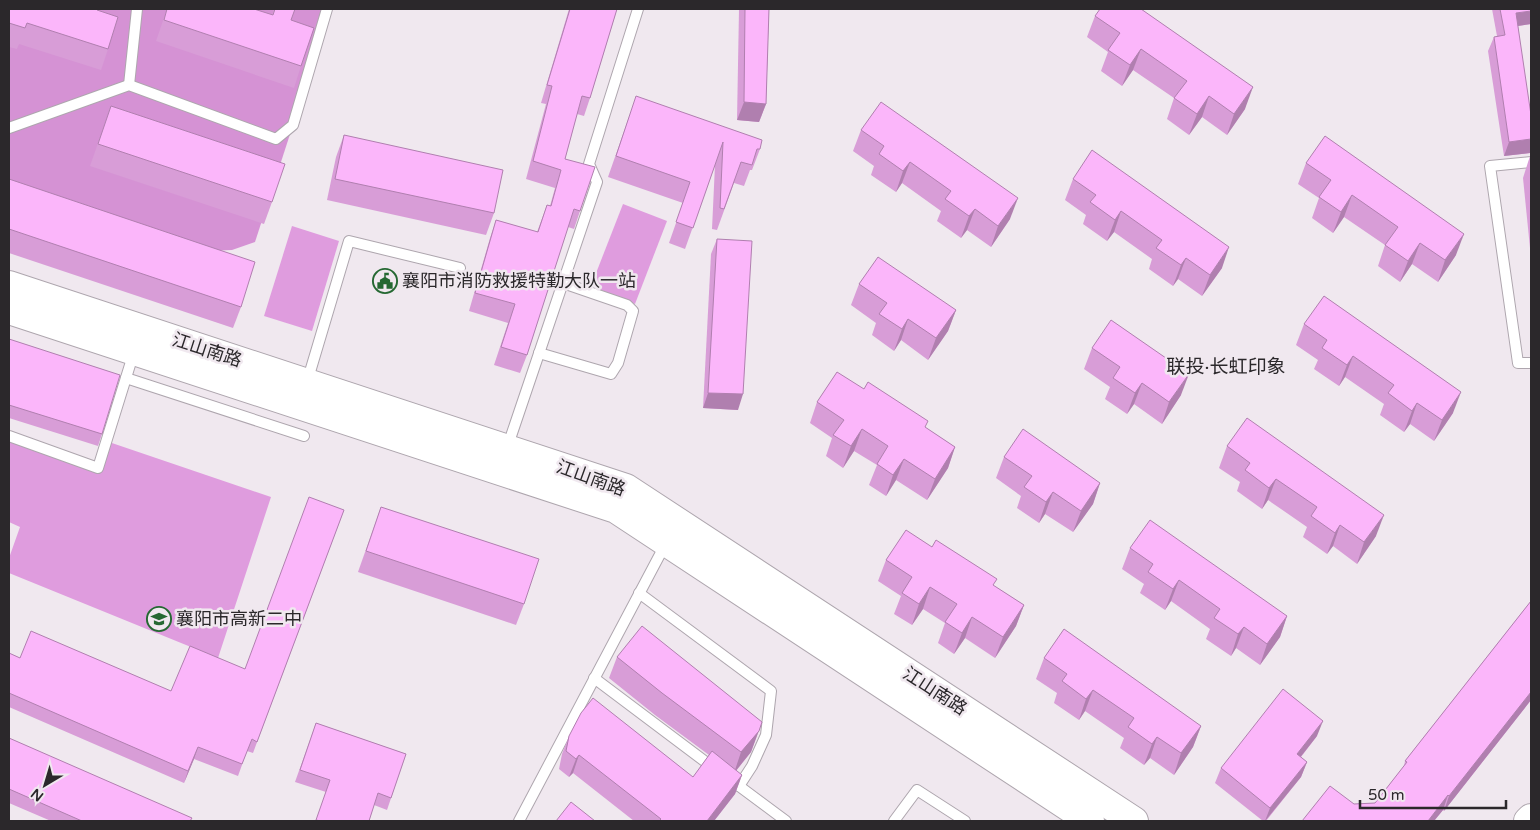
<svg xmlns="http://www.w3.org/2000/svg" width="1540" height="830" font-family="'Varela Round','Noto Sans SC',sans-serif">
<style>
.green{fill:#df9cde}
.forest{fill:#d592d4}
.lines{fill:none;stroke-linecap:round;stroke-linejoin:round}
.lane-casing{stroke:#aea6ae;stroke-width:12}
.secondary-casing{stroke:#aea6ae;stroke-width:30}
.lane{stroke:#fff;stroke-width:10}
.secondary{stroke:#fff;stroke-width:28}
.wall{fill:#d89dd7}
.shaded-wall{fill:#b07faf}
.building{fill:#fbb6fa;stroke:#b07faf}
.labels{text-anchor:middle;stroke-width:5;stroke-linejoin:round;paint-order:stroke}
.poi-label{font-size:18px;fill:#2b282b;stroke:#f0e8ef;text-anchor:start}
.street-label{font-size:18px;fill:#2b282b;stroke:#f0e8ef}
.neighbourhood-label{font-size:19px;fill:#2b282b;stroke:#f0e8ef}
</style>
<rect width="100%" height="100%" fill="#f0e8ef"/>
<!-- green -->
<g class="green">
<path d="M623 204 667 221 635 304 591 286Z"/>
<path d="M292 226 339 241 312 331 264 316Z"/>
<path d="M9 436 98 468 106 441 271 497 218 658 9 573V558L20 527 9 522Z"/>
</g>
<!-- forest -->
<path class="forest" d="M9 9H327L293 125 255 242 232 250 209 251 9 182Z"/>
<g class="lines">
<defs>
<g id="lane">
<path d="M129 85 137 9"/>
<path d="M9 128 129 85 276 139 293 125 327 9"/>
<path d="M1531 162 1490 166 1518 363H1531"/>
<path d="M539 353 611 374 618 363 633 311 627 305 563 283"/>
<path d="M126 378 304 436"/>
<path d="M307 382 349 241 460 268"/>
<path d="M9 436 98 468 134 352"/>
<path d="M507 448 597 182 589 164 638 9"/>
<path d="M639 593 771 691 766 735 752 766 739 786 727 777"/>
<path d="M594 678 715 769"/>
<path d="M739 786 786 821"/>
<path d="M519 821 666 543"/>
<path d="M894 821 917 790 965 821"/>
</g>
<g id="secondary">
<path d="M9 285 626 488 1134 821"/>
<path d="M9 310 616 509 1090 821"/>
<path d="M1528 821 1531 818"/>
</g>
</defs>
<!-- lane casing -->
<use href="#lane" class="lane-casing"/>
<!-- secondary casing -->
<use href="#secondary" class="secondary-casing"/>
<!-- lane -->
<use href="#lane" class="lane"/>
<!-- secondary -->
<use href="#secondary" class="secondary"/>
</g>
<!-- wall -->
<g class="wall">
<path d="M9 9 97 10 108 49 101 70 19 44 17 49 9 47Z"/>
<path d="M167 9H254L272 15 274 9H295L291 20 301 66 294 88 156 41Z"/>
<path d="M569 9H617L590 98 584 116 577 114 565 159 580 211 574 229 568 227 527 355 520 373 494 365 508 323 469 311 490 238 496 220 537 232 547 205 550 206 555 188 526 179 546 104 541 103Z"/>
<path d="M739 9H769L766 104 759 122 737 120Z"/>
<path d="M1492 9H1531V24L1518 26 1530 153 1504 156 1488 51 1494 37 1497 36Z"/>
<path d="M1095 16 1245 109 1227 135 1202 117 1189 135 1167 119 1174 98 1133 70 1122 86 1101 71 1108 52 1087 37Z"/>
<path d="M111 106 272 202 264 224 90 166Z"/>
<path d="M629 117 760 149 752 170H750L744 186 734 183 717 230 712 229 715 165 685 249 669 243 683 203 608 177Z"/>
<path d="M861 130 1010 219 991 247 967 230 961 238 937 221 941 211 902 183 896 192 871 175 874 166 853 151Z"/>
<path d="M344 135 494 213 486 235 327 200 336 157Z"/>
<path d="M1530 156H1531V258L1523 178Z"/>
<path d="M1306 163 1456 255 1438 282 1412 264 1400 282 1378 266 1385 245 1344 217 1333 233 1312 218 1319 198 1298 184Z"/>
<path d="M9 179 241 307 233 328 9 253Z"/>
<path d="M1073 179 1222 268 1202 296 1178 279 1173 286 1149 269 1152 259 1114 232 1107 241 1083 224 1086 215 1065 200Z"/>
<path d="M717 239 738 410 703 408 711 254Z"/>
<path d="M859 284 956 310 948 331 928 360 901 340 894 351 872 335 876 323 851 305Z"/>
<path d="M1304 324 1453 413 1434 441 1410 424 1404 432 1380 415 1384 404 1345 377 1339 386 1314 369 1318 360 1296 345Z"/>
<path d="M9 339 102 434 98 446 9 418Z"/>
<path d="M1092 348 1181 395 1162 424 1134 404 1127 414 1105 399 1110 387 1084 369Z"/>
<path d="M817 402 926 428 955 447 948 468 927 500 896 480 886 496 869 485 877 465 854 451 843 468 826 456 832 438 810 423Z"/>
<path d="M1227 446 1376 536 1357 564 1333 546 1327 554 1303 537 1307 527 1268 500 1262 509 1237 491 1240 482 1219 468Z"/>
<path d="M1004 457 1100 483 1093 504 1073 532 1045 514 1039 523 1017 508 1021 496 996 478Z"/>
<path d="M381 507 524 604 516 625 358 572Z"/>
<path d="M344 510 253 753 247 751 238 776 194 759 184 783 9 707V653L20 658 171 691 245 669Z"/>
<path d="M1130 548 1287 616 1280 637 1260 665 1236 648 1231 656 1206 639 1210 629 1171 601 1165 610 1140 593 1144 584 1122 569Z"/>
<path d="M886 560 994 586 1024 605 1016 626 995 658 965 638 954 654 938 643 945 623 923 609 912 625 894 614 901 596 878 581Z"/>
<path d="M1531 601V700L1444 811 1443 810 1434 821H1302L1354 804 1375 803 1404 766 1405 761Z"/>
<path d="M617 657 762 722 751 752 736 771 742 775 735 794 714 821H634L573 773 569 777 559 769 562 754 569 736 693 777 709 755 655 715 609 678Z"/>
<path d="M1044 658 1201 726 1193 747 1174 775 1150 758 1144 765 1120 748 1124 738 1085 711 1079 720 1054 703 1057 693 1036 679Z"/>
<path d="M316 723 406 754 387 810 374 805 369 821H316L326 792 295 782Z"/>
<path d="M1317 736 1301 757 1307 762 1301 777 1266 821H1263L1215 783 1221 768Z"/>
<path d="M9 738 191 821H51L9 803Z"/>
</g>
<!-- shaded-wall -->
<g class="shaded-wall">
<path d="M1531 11V24L1511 27 1516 13Z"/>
<path d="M1141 49 1133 70 1122 86 1130 65Z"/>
<path d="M1253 87 1245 109 1227 135 1234 114Z"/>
<path d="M1209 96 1202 117 1189 135 1197 114Z"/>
<path d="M744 102 766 104 759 122 737 120Z"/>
<path d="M1531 139V148L1530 153 1504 156 1509 142Z"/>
<path d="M910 162 902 183 896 192 903 171Z"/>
<path d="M1352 195 1344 217 1333 233 1341 212Z"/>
<path d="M1018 198 1010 219 991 247 998 226Z"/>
<path d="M975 209 967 230 961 238 969 216Z"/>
<path d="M1121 211 1114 232 1107 241 1115 220Z"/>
<path d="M1464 234 1456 255 1438 282 1445 260Z"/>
<path d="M1420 243 1412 264 1400 282 1408 261Z"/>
<path d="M1229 247 1222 268 1202 296 1210 275Z"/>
<path d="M1186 258 1178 279 1173 286 1181 265Z"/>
<path d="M956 310 948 331 928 360 936 338Z"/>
<path d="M908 319 901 340 894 351 902 329Z"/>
<path d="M1353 356 1345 377 1339 386 1347 365Z"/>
<path d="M1189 374 1181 395 1162 424 1169 402Z"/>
<path d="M1142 383 1134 404 1127 414 1135 393Z"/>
<path d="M1461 392 1453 413 1434 441 1442 420Z"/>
<path d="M708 393 743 394 738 410 703 408Z"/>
<path d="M1417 403 1410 424 1404 432 1412 411Z"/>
<path d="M862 429 854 451 843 468 851 446Z"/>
<path d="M955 447 948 468 927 500 935 479Z"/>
<path d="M904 459 896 480 886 496 893 475Z"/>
<path d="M1276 479 1268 500 1262 509 1269 488Z"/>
<path d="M1100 483 1093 504 1073 532 1081 511Z"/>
<path d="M1053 492 1045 514 1039 523 1046 502Z"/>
<path d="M1384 515 1376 536 1357 564 1364 542Z"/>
<path d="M1340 525 1333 546 1327 554 1335 533Z"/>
<path d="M1179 580 1171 601 1165 610 1173 589Z"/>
<path d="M930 587 923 609 912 625 919 604Z"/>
<path d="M1024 605 1016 626 995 658 1003 637Z"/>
<path d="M1287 616 1280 637 1260 665 1267 644Z"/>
<path d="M972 617 965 638 954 654 962 633Z"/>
<path d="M1244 627 1236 648 1231 656 1238 634Z"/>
<path d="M1093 690 1085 711 1079 720 1086 699Z"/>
<path d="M1531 692V700L1444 811 1449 796Z"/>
<path d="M1323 721 1317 736 1291 769 1297 754Z"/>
<path d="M762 722 751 752 734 773 741 752Z"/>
<path d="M1201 726 1193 747 1174 775 1181 753Z"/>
<path d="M1157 737 1150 758 1144 765 1152 744Z"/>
<path d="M198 747 194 759 184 783 188 771Z"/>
<path d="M579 755 573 773 569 777 576 759Z"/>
<path d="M1307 762 1301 777 1265 821 1270 808Z"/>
<path d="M742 775 735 794 714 821H707Z"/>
<path d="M1448 795 1443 810 1434 821H1428Z"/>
</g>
<!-- building -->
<g class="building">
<path d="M9 9H97V10L118 17 108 49 27 23 25 28 9 23Z"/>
<path d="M167 9H254L273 15 275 9H295L291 20 314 28 301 66 164 20Z"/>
<path d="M570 9H617L590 98 582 96 565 159 595 167 580 211 574 209 527 355 501 347 515 304 475 293 496 220 538 232 547 205 551 206 561 170 533 161 552 86 547 85Z"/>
<path d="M745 9H769L766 104 744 102Z"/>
<path d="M1100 9H1141L1253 87 1234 114 1209 96 1197 114 1174 98 1187 81 1141 49 1130 65 1108 50 1120 33 1095 16Z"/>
<path d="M1500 9H1531V11L1516 13 1531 115V139L1509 142 1494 37 1505 35Z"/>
<path d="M636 96 762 140 760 149H757L752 165 741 162 724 209 720 208 723 142 693 228 676 222 690 182 616 156Z"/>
<path d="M881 102 1018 198 998 226 975 209 969 216 945 199 951 191 910 162 903 171 879 154 884 146 861 130Z"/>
<path d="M111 106 285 164 272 202 98 144Z"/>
<path d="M344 135 503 170 494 213 335 179Z"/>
<path d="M1325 136 1464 234 1445 260 1420 243 1408 261 1385 245 1398 227 1352 195 1341 212 1319 197 1331 180 1306 163Z"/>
<path d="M1092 150 1229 247 1210 275 1186 258 1181 265 1156 248 1162 240 1121 211 1115 220 1090 202 1096 195 1073 179Z"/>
<path d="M9 179 255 262 241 307 9 229Z"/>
<path d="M717 239 752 241 743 394 708 393Z"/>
<path d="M878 257 956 310 936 338 908 319 902 329 879 314 887 303 859 284Z"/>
<path d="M1324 296 1461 392 1442 420 1417 403 1412 411 1388 393 1394 385 1353 356 1347 365 1322 348 1327 340 1304 324Z"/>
<path d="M1111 320 1189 374 1169 402 1142 383 1135 393 1113 378 1120 367 1092 348Z"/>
<path d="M9 339 120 375 102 434 9 405Z"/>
<path d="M837 372 864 389 868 382 928 421 925 427 955 447 935 479 904 459 893 475 877 464 888 446 862 429 851 446 833 435 844 420 817 402Z"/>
<path d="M1247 418 1384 515 1364 542 1340 525 1335 533 1311 516 1317 507 1276 479 1269 488 1245 470 1250 463 1227 446Z"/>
<path d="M1023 429 1100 483 1081 511 1053 492 1046 502 1024 487 1032 476 1004 457Z"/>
<path d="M309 497 344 510 257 742 252 739 242 764 198 747 188 771 9 693V653L20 658 31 631 171 691 190 646 245 669Z"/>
<path d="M381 507 539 559 524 604 366 551Z"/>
<path d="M1150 520 1287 616 1267 644 1244 627 1238 634 1214 618 1220 609 1179 580 1173 589 1148 572 1153 564 1130 548Z"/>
<path d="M906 530 932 547 936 540 997 579 993 585 1024 605 1003 637 972 617 962 633 945 622 957 604 930 587 919 604 902 593 912 577 886 560Z"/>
<path d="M1531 601V692L1449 796 1448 795 1428 821H1302L1330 786 1354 804 1375 803 1407 762 1405 761Z"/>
<path d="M642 626 762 722 759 731 741 752 662 693 617 657Z"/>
<path d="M1064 629 1201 726 1181 753 1157 737 1152 744 1128 727 1134 718 1093 690 1086 699 1062 681 1067 674 1044 658Z"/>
<path d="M1283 689 1323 721 1297 754 1307 762 1270 808 1221 768Z"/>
<path d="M593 698 693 777 712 751 742 775 707 821H659L661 819 579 755 576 759 566 751 569 736 581 713Z"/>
<path d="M316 723 406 754 391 798 378 793 369 821H320L316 820 330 780 300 770Z"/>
<path d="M9 738 192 818 190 821H82L9 789Z"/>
<path d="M571 802 595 821H556Z"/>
</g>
<!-- icons -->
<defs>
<symbol id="civic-ring" viewBox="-11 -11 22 22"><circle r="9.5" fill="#f0e8ef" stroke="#256832" stroke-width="1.5"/><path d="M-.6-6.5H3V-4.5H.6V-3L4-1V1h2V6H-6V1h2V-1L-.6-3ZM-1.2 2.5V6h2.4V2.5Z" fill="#256832"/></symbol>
<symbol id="school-ring" viewBox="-11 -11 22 22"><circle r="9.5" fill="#f0e8ef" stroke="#256832" stroke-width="1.5"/><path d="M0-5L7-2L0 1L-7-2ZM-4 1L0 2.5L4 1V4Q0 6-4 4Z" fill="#256832"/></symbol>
</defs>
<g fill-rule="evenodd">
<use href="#civic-ring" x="371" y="267" width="28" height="28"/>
<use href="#school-ring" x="145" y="605" width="28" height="28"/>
</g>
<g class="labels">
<!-- poi labels -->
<g class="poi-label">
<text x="402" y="287">襄阳市消防救援特勤大队一站</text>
<text x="176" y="625">襄阳市高新二中</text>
</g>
<!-- street labels -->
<g class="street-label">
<text transform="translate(207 350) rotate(18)" y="6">江山南路</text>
<text transform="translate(591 478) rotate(20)" y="6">江山南路</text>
<text transform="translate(935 691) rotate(33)" y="6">江山南路</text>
</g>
<!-- neighbourhood labels -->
<g class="neighbourhood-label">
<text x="1226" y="373">联投·长虹印象</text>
</g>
</g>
<!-- border -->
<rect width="1540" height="830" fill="none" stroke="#2b282b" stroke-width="20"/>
<!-- north arrow -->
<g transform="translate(45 785) rotate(218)" stroke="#f0e8ef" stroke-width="4" paint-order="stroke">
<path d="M0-4L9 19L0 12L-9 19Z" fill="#2b282b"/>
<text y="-8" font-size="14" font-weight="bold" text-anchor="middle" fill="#2b282b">N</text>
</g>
<!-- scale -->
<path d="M1360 800v8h146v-8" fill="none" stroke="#2b282b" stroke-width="2.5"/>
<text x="1368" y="800" font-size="15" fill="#2b282b" stroke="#f0e8ef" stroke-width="4" paint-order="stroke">50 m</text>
</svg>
